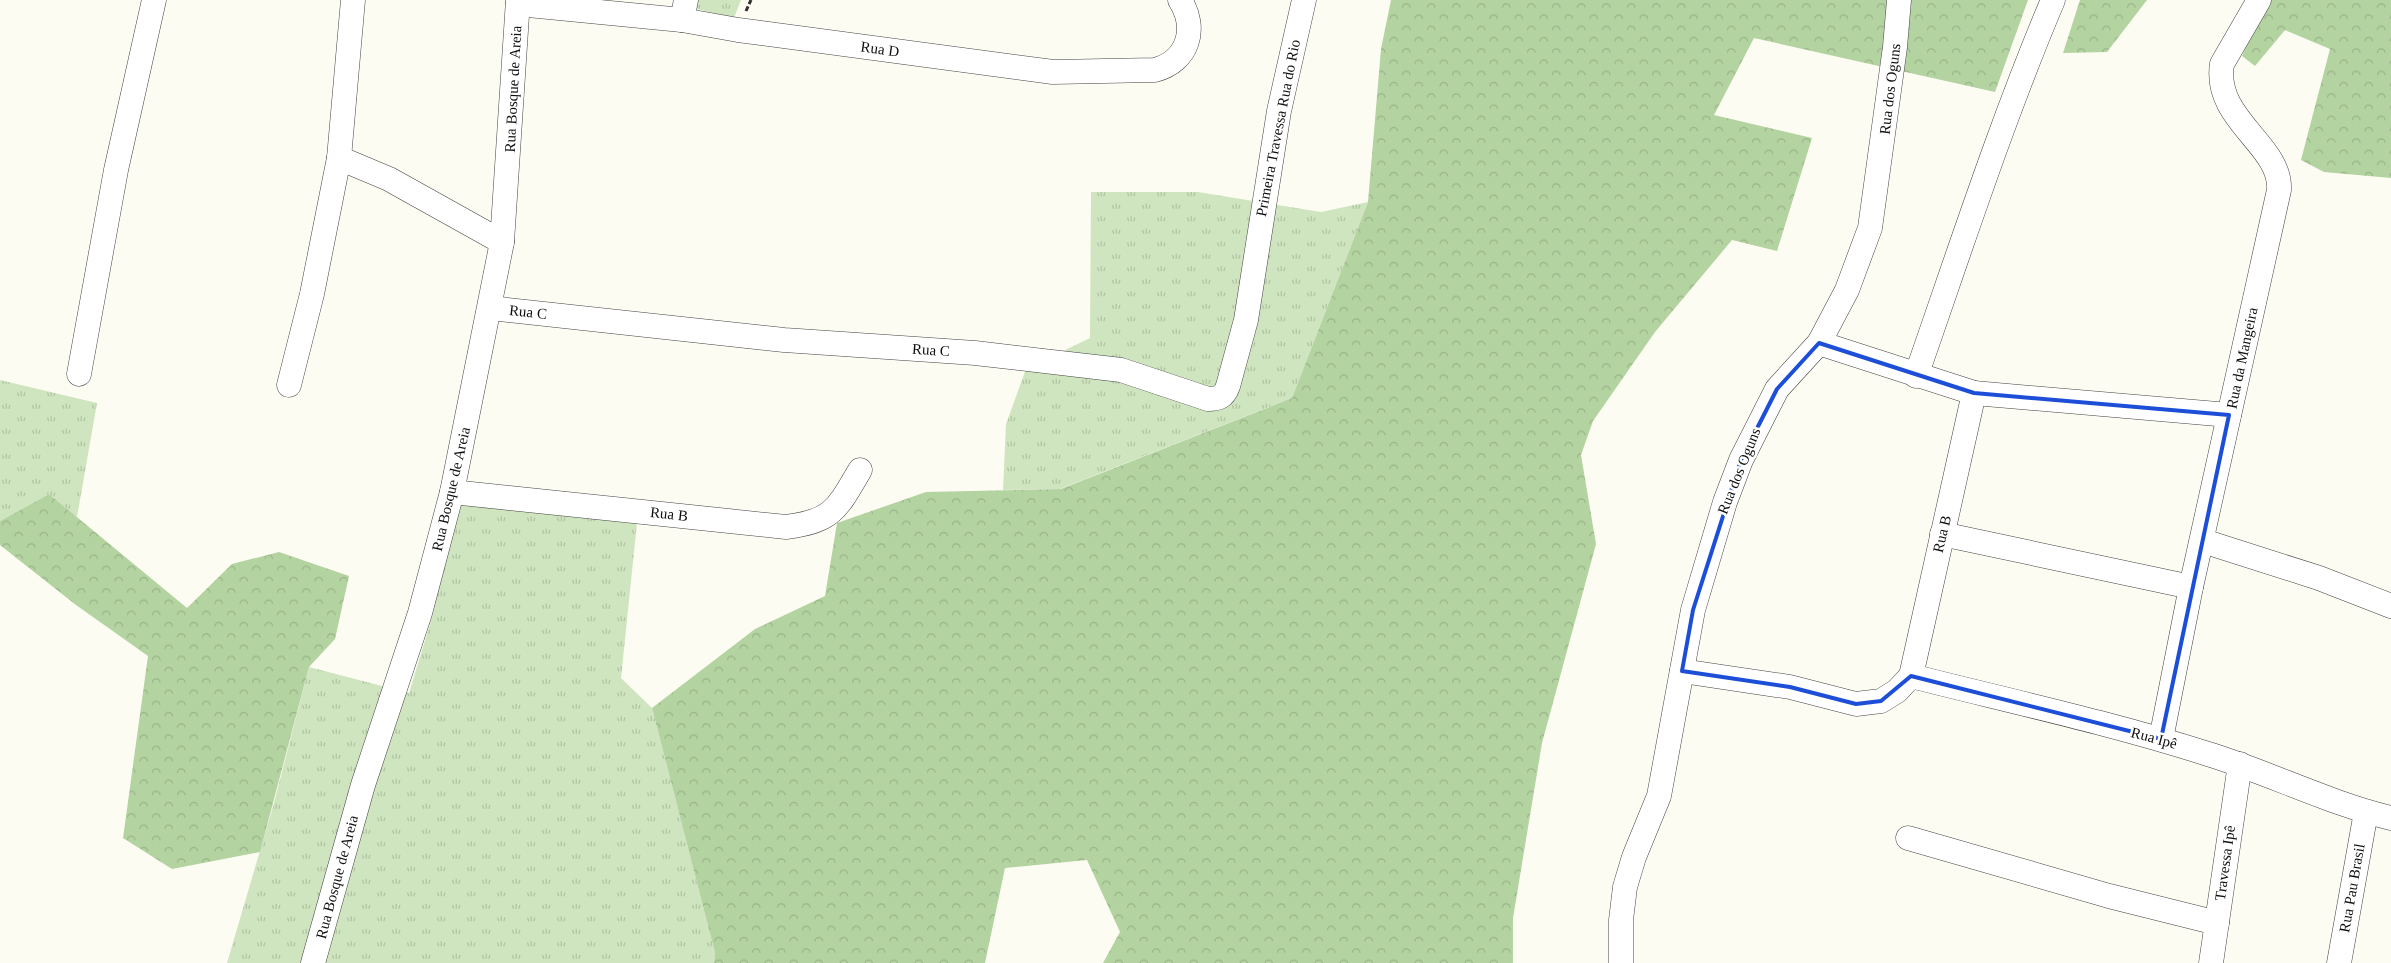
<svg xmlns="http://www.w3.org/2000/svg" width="2391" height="963" font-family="'Times New Roman',serif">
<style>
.grass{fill:url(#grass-tufts)}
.forest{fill:url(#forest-crowns)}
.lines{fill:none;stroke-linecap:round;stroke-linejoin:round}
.minor-casing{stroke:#424242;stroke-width:25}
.path{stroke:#313131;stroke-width:3;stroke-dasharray:5 2.5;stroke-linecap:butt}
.minor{stroke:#fff;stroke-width:24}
.marked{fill:none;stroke:#1d4ed8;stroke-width:4;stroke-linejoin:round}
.labels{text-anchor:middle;stroke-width:5;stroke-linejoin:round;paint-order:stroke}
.street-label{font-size:15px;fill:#0f0f0f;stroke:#fff}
</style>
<defs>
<pattern id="grass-tufts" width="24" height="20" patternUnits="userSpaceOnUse" patternTransform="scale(1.25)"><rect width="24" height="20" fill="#cfe5bf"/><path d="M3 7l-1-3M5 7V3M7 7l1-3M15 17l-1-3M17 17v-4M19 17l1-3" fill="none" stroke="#b1c3a3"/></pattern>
<pattern id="forest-crowns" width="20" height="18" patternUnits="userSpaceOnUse" patternTransform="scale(1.25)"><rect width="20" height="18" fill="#b3d3a0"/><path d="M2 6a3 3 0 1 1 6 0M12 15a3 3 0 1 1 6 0" fill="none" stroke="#99b489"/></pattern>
</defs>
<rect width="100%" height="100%" fill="#fdfcf2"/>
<!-- grass -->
<g class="grass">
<path d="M697 0H741L734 18 697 9Z"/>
<path d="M1091 192H1198L1321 212 1368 202 1292 398 1060 489 1003 490 1006 424 1026 369 1090 338Z"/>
<path d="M0 380 97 403 77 517 49 494 0 521Z"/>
<path d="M459 504 637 523 621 678 652 708 715 953 714 963H227L274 803 309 667 409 693 433 614Z"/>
</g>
<!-- forest -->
<g class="forest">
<path d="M1391 0H2028L1995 92 1754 38 1714 115 1812 138 1777 251 1732 240 1655 332 1593 421 1581 455 1596 544 1542 743 1513 918V963H1103L1120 932 1087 860 1005 868 985 963H714L715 953 652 708 755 629 825 596 837 523 926 492 1061 489 1292 398 1368 202 1381 49Z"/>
<path d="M2080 0H2147L2107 52 2063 53Z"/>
<path d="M2267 0H2391V178L2324 172 2301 160 2330 49 2285 30 2255 66 2242 56Z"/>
<path d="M49 494 187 608 232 564 279 552 349 576 335 639 309 667 260 852 172 869 123 838 148 656 76 605 0 545V521Z"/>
</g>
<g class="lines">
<defs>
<g id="minor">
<path d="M518 4 682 20 738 30 1053 72 1155 70C1188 61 1198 29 1180 0"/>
<path d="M682 20 686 0"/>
<path d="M339 158 389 179 502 242"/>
<path d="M490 308 784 340 975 353 1121 370 1208 399C1219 399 1224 397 1228 386L1246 320 1279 111 1304 0"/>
<path d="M1819 343 1974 393 2229 415"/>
<path d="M79 374 116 170 154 0"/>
<path d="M1916 376C1960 250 2001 123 2053 0"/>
<path d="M289 385 312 294 339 158 353 0"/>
<path d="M452 492 786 527C833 521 837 509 860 470"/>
<path d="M1942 534 2191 587"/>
<path d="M2203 541 2319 578 2391 606"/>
<path d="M1682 671 1790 687 1856 704 1881 701 1897 691 1911 676"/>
<path d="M1911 676C2010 701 2111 723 2208 754 2270 773 2328 803 2391 818"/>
<path d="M1911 676 1974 393"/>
<path d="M2161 739 2191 587 2279 190C2282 145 2213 120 2222 64L2259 0"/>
<path d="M1908 838 2109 896 2217 923"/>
<path d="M313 963 363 785 420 613 452 492 502 242 518 0"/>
<path d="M1621 963V920L1625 887 1634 857 1659 796 1693 610 1725 502 1741 460 1777 389 1819 343 1847 290 1870 228 1895 47 1899 0"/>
<path d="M2211 963 2240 764"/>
<path d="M2339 963 2366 812"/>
</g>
</defs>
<!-- minor casing -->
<use href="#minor" class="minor-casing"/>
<!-- path -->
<path class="path" d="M746 11 751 0"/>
<!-- minor -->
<use href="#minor" class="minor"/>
</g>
<!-- marked area -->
<path class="marked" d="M1819 343 1974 393 2229 415 2161 739 1911 676 1881 701 1856 704 1790 687 1682 671 1693 610 1741 460 1777 389Z"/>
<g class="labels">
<!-- street labels -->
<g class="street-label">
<text transform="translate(880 49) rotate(8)" y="5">Rua D</text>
<text transform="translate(513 89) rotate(-87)" y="5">Rua Bosque de Areia</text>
<text transform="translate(1890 89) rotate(-83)" y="5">Rua dos Oguns</text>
<text transform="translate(1278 128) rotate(-79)" y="5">Primeira Travessa Rua do Rio</text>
<text transform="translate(528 312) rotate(6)" y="5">Rua C</text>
<text transform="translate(931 350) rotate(4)" y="5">Rua C</text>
<text transform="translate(2242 358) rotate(-78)" y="5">Rua da Mangeira</text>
<text transform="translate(1739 471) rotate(-68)" y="5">Rua dos Oguns</text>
<text transform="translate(451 489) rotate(-77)" y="5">Rua Bosque de Areia</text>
<text transform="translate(669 514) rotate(6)" y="5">Rua B</text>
<text transform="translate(1942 534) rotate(-77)" y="5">Rua B</text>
<text transform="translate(2154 738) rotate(15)" y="5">Rua Ipê</text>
<text transform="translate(2225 863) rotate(-82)" y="5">Travessa Ipê</text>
<text transform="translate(337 877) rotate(-75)" y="5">Rua Bosque de Areia</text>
<text transform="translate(2352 888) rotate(-80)" y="5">Rua Pau Brasil</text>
</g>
</g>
</svg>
